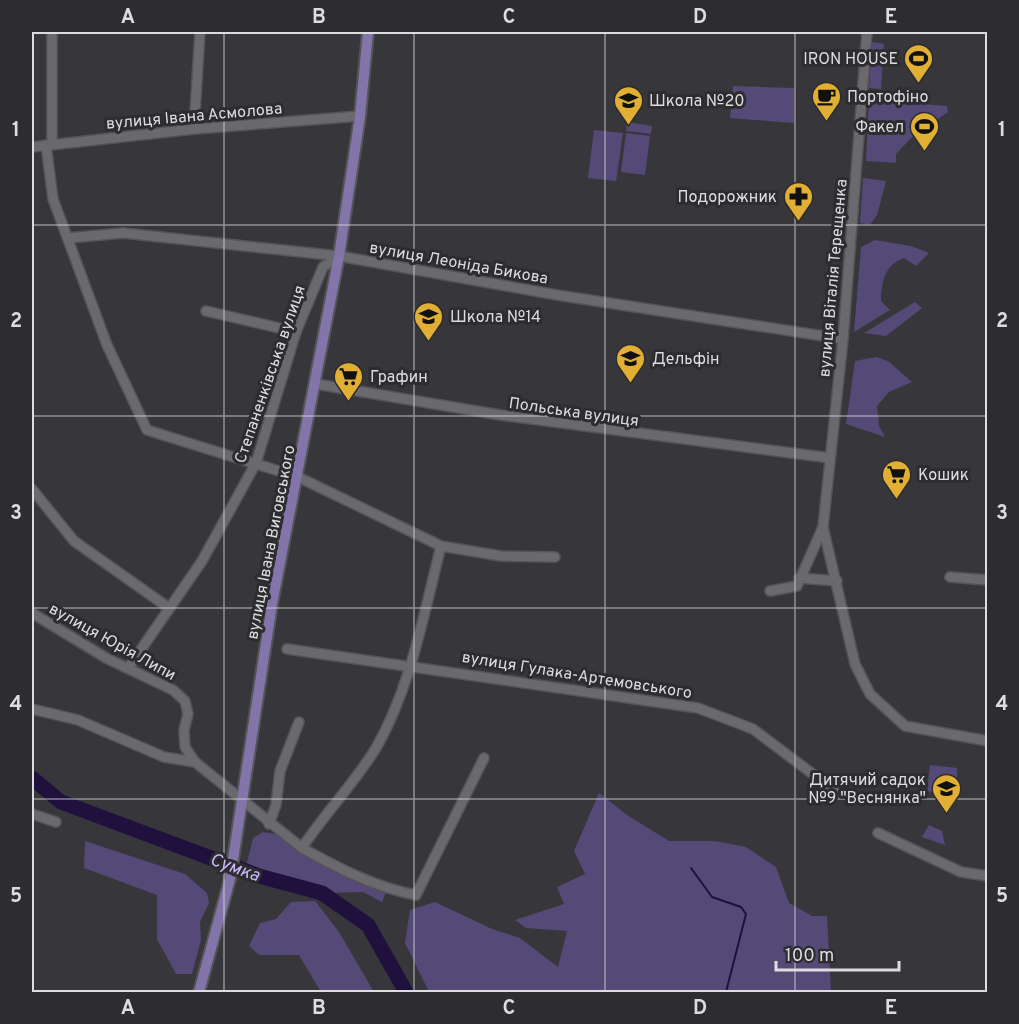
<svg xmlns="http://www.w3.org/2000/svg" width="1019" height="1024" font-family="Overpass,sans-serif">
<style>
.green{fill:#554977}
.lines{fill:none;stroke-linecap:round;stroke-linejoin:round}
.stream{stroke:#20103d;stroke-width:2}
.river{stroke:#20103d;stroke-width:15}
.minor-casing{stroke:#545357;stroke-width:12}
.major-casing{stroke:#545357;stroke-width:14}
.minor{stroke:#6a696e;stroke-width:9}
.major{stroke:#8375a9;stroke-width:10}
.grid{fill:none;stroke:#dddde0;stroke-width:1.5;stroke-opacity:0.55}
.labels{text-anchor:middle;stroke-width:6;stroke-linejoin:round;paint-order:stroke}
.poi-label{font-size:16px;fill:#dddde0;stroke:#2d2d30;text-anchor:start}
.street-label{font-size:16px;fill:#dddde0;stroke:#2d2d30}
.water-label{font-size:18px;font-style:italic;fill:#c8b9f8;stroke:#2d2d30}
.neatline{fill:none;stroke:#dddde0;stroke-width:2}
.grid-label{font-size:20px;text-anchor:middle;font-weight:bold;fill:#dddde0}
</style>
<rect width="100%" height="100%" fill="#37373b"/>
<!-- green -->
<g class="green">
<path d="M872 42 884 44 881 89 869 88Z"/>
<path d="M733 86 794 88V123L730 118Z"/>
<path d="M869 100 947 106 948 112 911 138 896 154V163L866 161Z"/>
<path d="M627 122 652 126 651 134 626 131Z"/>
<path d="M594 130 623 133 616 181 588 178Z"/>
<path d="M626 133 650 136 645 175 621 172Z"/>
<path d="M863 178 886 181 877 215 870 225 860 223Z"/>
<path d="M875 240 911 246 929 253 916 266 904 258C885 264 881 283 881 301L890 310 854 332 861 247Z"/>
<path d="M915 302 922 308 886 336 864 333Z"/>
<path d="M876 357 888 361 912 382 889 392 877 406 879 426 885 437 846 424 855 361Z"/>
<path d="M930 765 957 768V797L927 791Z"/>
<path d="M599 793 627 815 669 841H715L746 847 776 867 789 903 812 916H827L831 992H429L405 943 410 910 435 902 492 929 520 938 558 967 567 931 526 928 515 920 564 904 557 887 585 874 574 851Z"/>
<path d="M929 825 942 831 945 845 922 837Z"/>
<path d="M263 832 291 837 386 892 382 902 363 892 322 893 245 871 253 838Z"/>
<path d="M85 841 185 874 207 893 209 903 200 922 201 940 192 974H176L157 939V895L84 868Z"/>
<path d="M315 901 339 932 374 992H321L299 955H259L249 946 260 923 276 919 291 902Z"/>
</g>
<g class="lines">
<!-- stream -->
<path class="stream" d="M691 868 712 897 741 907 746 914 726 992"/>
<!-- river -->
<path class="river" d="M32 778 61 802 259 876 322 893 368 925 406 992"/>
<defs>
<g id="minor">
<path d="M867 32 843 339 823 527 855 664 870 694 905 726 988 741"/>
<path d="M194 129 200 32"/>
<path d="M52 144V32"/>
<path d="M46 145 53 199 107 345 147 430 298 477 441 546 501 556 555 557"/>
<path d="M32 147 194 129 360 116"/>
<path d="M68 238 123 233 339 256 557 295 843 339"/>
<path d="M206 311 296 332"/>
<path d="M316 384 500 415 830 458"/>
<path d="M32 489 74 541 169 608"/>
<path d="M950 577 988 580"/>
<path d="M799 578 837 581"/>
<path d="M770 591 797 586 823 527"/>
<path d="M32 613 106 658 173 690 185 701 188 714 184 730 185 747 195 762"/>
<path d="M287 649 698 708 753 729 838 793"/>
<path d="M129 667 202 561 256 463 296 332 323 267 339 256"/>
<path d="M32 709 78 720 164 757 195 762 302 848C325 813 354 784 376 748 411 687 424 613 441 546"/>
<path d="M32 814 56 822"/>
<path d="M269 824 276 805 280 771 299 722"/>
<path d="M878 833 961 872 988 876"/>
<path d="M302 848C338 868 374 887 416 895L484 758"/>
</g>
<path id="major" d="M199 992 230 879 272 604 339 256 360 116 368 32"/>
</defs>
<!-- minor casing -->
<use href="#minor" class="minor-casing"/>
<!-- major casing -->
<use href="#major" class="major-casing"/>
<!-- minor -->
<use href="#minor" class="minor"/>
<!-- major -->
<use href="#major" class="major"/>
</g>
<!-- grid -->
<path class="grid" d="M224 32V992M414 32V992M605 32V992M795 32V992M32 225H988M32 416H988M32 608H988M32 799H988"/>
<!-- icons -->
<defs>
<symbol id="stadium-pin" viewBox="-11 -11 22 30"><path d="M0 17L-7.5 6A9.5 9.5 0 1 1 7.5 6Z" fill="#e1af34" stroke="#2d2d30"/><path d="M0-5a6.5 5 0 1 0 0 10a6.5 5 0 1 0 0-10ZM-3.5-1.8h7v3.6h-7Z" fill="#111"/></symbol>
<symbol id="cafe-pin" viewBox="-11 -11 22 30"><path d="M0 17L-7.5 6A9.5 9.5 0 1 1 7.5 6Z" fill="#e1af34" stroke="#2d2d30"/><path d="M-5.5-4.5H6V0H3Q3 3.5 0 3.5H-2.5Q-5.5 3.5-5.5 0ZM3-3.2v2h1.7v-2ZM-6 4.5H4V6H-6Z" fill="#111"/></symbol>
<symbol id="school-pin" viewBox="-11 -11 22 30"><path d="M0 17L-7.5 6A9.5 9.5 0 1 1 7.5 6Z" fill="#e1af34" stroke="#2d2d30"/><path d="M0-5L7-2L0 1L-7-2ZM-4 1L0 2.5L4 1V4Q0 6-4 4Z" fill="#111"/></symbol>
<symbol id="pharmacy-pin" viewBox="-11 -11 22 30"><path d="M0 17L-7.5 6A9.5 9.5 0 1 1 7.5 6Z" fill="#e1af34" stroke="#2d2d30"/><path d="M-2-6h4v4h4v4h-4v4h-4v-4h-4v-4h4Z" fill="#111"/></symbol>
<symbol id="supermarket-pin" viewBox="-11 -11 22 30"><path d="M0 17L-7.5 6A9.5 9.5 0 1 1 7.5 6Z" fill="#e1af34" stroke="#2d2d30"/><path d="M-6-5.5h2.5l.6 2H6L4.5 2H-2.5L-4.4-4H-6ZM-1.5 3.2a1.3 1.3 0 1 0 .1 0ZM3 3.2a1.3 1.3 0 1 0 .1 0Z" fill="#111"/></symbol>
</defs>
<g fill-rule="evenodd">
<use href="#stadium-pin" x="902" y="42" width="33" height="45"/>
<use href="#cafe-pin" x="810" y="80" width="33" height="45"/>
<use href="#school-pin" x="612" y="84" width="33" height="45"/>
<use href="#stadium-pin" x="908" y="110" width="33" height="45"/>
<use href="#pharmacy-pin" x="782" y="180" width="33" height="45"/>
<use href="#school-pin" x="412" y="300" width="33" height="45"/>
<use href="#school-pin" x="614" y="342" width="33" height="45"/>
<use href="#supermarket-pin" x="332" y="360" width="33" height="45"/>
<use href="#supermarket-pin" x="880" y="458" width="33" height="45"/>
<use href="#school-pin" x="930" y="772" width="33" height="45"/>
</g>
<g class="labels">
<!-- poi labels -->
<g class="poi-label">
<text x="898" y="64" text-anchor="end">IRON HOUSE</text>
<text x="847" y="102">Портофіно</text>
<text x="649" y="106">Школа №20</text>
<text x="904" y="132" text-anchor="end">Факел</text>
<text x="777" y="202" text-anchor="end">Подорожник</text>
<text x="450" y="322">Школа №14</text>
<text x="652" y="364">Дельфін</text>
<text x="370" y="382">Графин</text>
<text x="918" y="480">Кошик</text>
<text x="926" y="785" text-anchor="end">Дитячий садок<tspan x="926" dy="18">№9 "Веснянка"</tspan></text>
</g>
<!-- street labels -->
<g class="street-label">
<text transform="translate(194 115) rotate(-5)" y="6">вулиця Івана Асмолова</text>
<text transform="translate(459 262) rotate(10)" y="6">вулиця Леоніда Бикова</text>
<text transform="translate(832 278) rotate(-85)" y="6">вулиця Віталія Терещенка</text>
<text transform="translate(269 374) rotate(-71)" y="6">Степаненківська вулиця</text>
<text transform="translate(574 411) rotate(8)" y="6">Польська вулиця</text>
<text transform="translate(270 542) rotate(-79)" y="6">вулиця Івана Виговського</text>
<text transform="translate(113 641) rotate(29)" y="6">вулиця Юрія Липи</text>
<text transform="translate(577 674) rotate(9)" y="6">вулиця Гулака-Артемовського</text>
</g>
<!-- water labels -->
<g class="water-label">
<text transform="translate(235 867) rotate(20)" y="6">Сумка</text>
</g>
</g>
<!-- border -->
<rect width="1019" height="1024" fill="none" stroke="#2d2d30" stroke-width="66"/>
<!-- scale -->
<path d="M776 961v9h123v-9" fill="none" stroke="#dddde0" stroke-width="3"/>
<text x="785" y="961" font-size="18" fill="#dddde0" stroke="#2d2d30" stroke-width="4.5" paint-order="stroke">100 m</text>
<rect x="33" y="33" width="953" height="958" class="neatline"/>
<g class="grid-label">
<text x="128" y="23">A</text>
<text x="319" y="23">B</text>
<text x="509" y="23">C</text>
<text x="700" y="23">D</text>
<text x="891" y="23">E</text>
<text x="16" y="136">1</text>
<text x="1002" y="136">1</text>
<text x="16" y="327">2</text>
<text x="1002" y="327">2</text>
<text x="16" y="519">3</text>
<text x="1002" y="519">3</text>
<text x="16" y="710">4</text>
<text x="1002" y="710">4</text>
<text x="16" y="902">5</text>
<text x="1002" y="902">5</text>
<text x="128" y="1014">A</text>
<text x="319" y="1014">B</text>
<text x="509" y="1014">C</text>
<text x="700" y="1014">D</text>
<text x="891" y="1014">E</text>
</g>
</svg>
